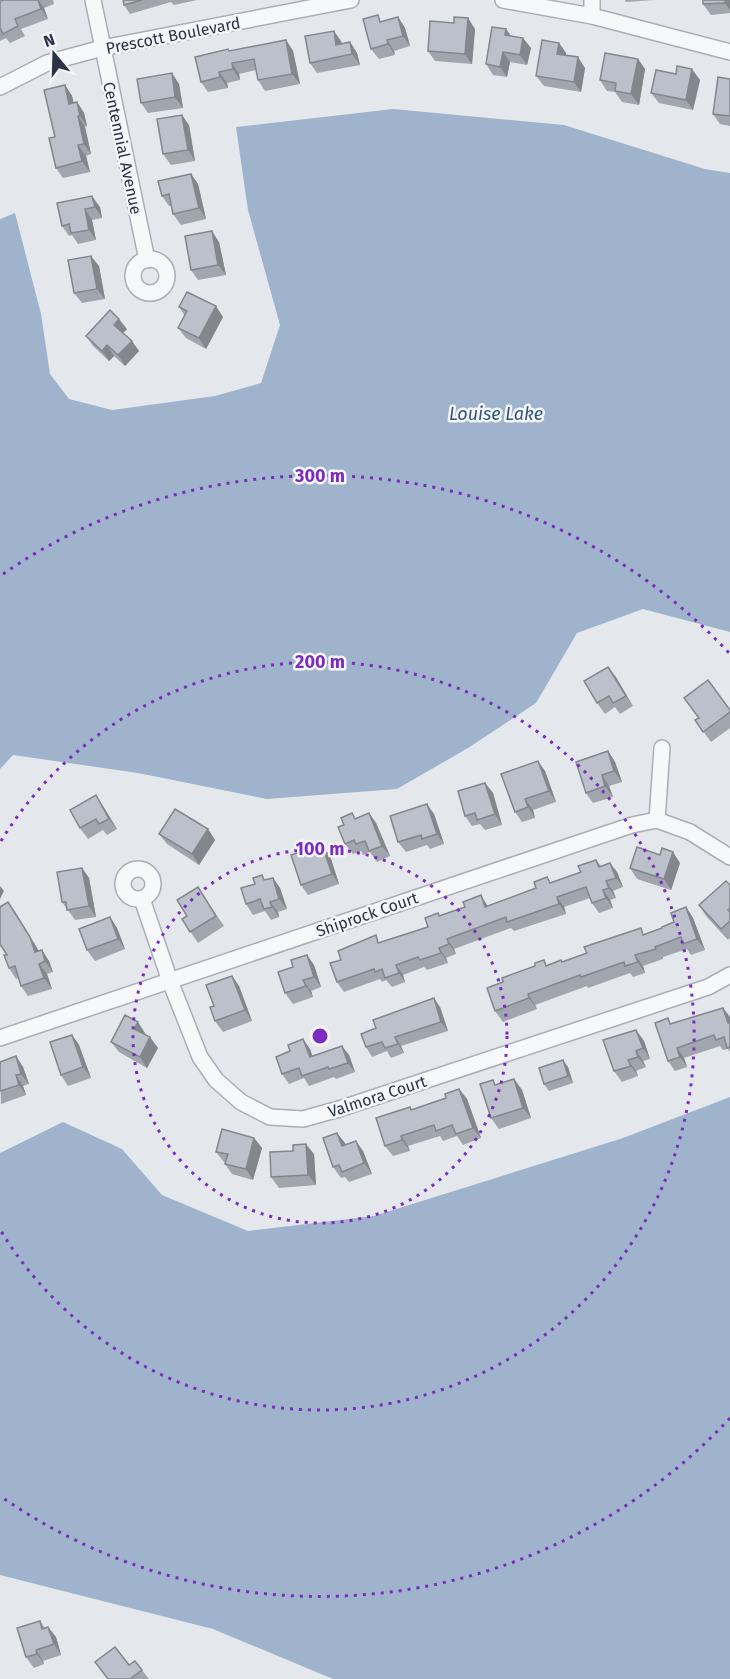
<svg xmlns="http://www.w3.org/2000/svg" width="730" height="1679" font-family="'Fira Sans',sans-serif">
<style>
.water{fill:#9fb4cc}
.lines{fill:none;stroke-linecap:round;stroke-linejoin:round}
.minor-casing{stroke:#a9aeb7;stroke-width:18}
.minor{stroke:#f7f8fa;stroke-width:15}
.wall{fill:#a1a5ae}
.shaded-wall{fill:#83868d}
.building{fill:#bbc0ca;stroke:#83868d;stroke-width:1.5}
.ring{fill:none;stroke:#7b2cbf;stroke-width:3;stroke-dasharray:3 6}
.labels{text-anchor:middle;stroke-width:5;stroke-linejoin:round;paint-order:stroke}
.street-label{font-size:16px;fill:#2b3445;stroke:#f4f6f9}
.water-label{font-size:18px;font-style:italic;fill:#34527a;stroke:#f4f6f9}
.centre{fill:#7b2cbf;stroke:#f4f6f9;stroke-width:3}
.ring-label{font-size:18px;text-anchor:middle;font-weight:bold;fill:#7b2cbf;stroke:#f4f6f9;stroke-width:5;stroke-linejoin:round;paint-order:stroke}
</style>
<rect width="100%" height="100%" fill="#e4e7ec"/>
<!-- water -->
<g class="water">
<path d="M393 109 564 125 705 169 730 173V632L643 609 577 633 536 703 468 748 397 789 267 799 138 773 13 755 0 769V219L15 213 41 314 50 374 69 399 112 410 215 396 261 383 280 325 248 210 236 127Z"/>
<path d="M730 1097V1679H333L213 1629 0 1575V1153L63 1122 122 1149 162 1195 248 1231 374 1216 623 1138Z"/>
</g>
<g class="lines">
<defs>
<g id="minor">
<path d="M93 0 147 260"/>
<path d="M503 0 592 16 730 52"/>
<path d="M592 16V0"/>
<path d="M0 87 47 63 102 48 351 0"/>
<circle cx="150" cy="276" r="17"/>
<path d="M657 820 662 748"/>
<circle cx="138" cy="884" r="15"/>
<path d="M142 899 170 981 200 1057 216 1080 241 1102 270 1117 303 1119 339 1109 708 987 730 975"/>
<path d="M0 1038 632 825 657 820 690 832 730 857"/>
</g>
</defs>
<!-- minor casing -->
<use href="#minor" class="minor-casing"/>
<!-- minor -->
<use href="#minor" class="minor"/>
</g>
<!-- wall -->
<g class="wall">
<path d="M3 0H53L54 4 44 8 48 19 21 29 25 36 10 43 6 38 0 41V1Z"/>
<path d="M123 0H197L174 5 171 2 130 14 124 5Z"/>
<path d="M625 0H654L626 2Z"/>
<path d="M730 0V13L711 15 703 4Z"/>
<path d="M398 17 405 28 410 46 394 51 395 55 379 59 371 49 382 22Z"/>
<path d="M454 23 475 29 472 64 435 61 428 51Z"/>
<path d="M511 36 531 48 527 65 510 62 507 77 493 75 486 64Z"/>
<path d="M286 40 293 51 300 84 265 91 258 80 256 70 239 74 240 80 227 83 228 88 208 92 201 82 230 51Z"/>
<path d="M341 41 342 44 350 42 357 53 360 65 317 73 310 63Z"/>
<path d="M559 43 566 53V56L585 68 581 92 544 86 536 76Z"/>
<path d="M638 59 645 69 639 105 622 102 615 92 607 91 600 80Z"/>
<path d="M676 74 700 80 693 110 659 103 651 93Z"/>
<path d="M730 79V126L720 124 713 114Z"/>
<path d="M179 84 183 108 148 113 141 103Z"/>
<path d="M65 85 72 96 74 103 77 102 84 113 87 126 85 127 91 154 86 156 90 172 63 178 56 168 55 137Z"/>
<path d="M189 125 195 161 171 165 163 154Z"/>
<path d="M191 174 198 184 206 219 181 225 173 214 171 206H169L162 196Z"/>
<path d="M57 203 100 207 102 218 92 220 96 240 78 244 72 235 69 236 62 226Z"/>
<path d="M219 242 226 275 198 280 191 270Z"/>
<path d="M99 266 105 299 82 303 74 293Z"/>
<path d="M179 307 223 317 206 349 186 338 178 328 185 316Z"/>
<path d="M127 329 123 333 139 351 125 366 114 356 109 361 93 346 86 336Z"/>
<path d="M608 667 633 706 620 714 615 707 605 714 597 703Z"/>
<path d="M730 710V728L711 742 695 720 699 718Z"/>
<path d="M608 751 615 762 622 782 609 786 613 797 593 803 586 793Z"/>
<path d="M545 771 556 802 533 810 535 818 522 822 515 812Z"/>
<path d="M485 783 493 793 502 825 485 830 480 824 472 826 465 816Z"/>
<path d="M96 795 117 829 107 835 103 830 88 839 80 828Z"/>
<path d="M369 813 376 823 390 856 377 862 370 852 363 855 361 851 353 854 345 844 344 825 356 818Z"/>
<path d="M434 814 444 844 430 849 427 845 406 852 398 842Z"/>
<path d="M208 829 215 840 199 865 167 844 159 834Z"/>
<path d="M322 845 330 856 339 884 308 895 301 885Z"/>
<path d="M596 860 601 866 617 872 623 887 613 891 616 898 610 900 613 908 599 913 592 903 590 898 564 907 566 914 514 931 511 928 454 949 456 954 446 958 448 963 427 970 424 967 403 975 405 982 392 987 386 980 382 982 380 979 344 992 337 982 381 942 428 927 440 916 488 906 536 888 547 877 551 883 581 872Z"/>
<path d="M680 863 671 890 637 879 630 868Z"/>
<path d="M82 868 89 878 96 917 75 920 62 902Z"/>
<path d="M262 875 265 880 273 878 280 888 287 909 278 912 279 917 271 920 265 911 253 915 246 904 255 884Z"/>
<path d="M730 885V938L728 940 706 916 699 905Z"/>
<path d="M205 898 224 926 198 943 182 919 187 916Z"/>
<path d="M8 902 16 913 39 951 49 961 53 972 47 974 52 989 28 996 21 986 18 978 16 979 9 968 7 955Z"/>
<path d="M686 907 693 918 705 950 691 955 687 949 663 957V959L643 966 645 973 633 977 630 973 588 988 587 986 535 1005 537 1009 503 1022 495 1011 547 965 562 962 662 928 674 922Z"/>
<path d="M110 917 117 928 125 949 95 961 87 950Z"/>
<path d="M314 965 321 987 311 991 313 997 293 1004 285 993Z"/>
<path d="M232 976 239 986 252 1021 223 1032 215 1021 214 1006Z"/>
<path d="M440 1007 448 1031 401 1046 404 1053 391 1058 387 1051 372 1057 366 1047Z"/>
<path d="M723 1008 730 1017V1052L728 1049 723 1050 720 1046 684 1058 687 1067 675 1071 668 1061 672 1023Z"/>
<path d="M636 1030 644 1041 650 1059 643 1061 646 1067 636 1071 638 1076 622 1082 614 1071Z"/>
<path d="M145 1033 144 1034 158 1048 147 1068 119 1052 111 1042Z"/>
<path d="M72 1035 79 1045 91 1078 68 1086 61 1075Z"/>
<path d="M303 1039 310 1049 312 1056 349 1055 355 1072 336 1079 334 1077 309 1086 304 1078 289 1084 282 1074 290 1051Z"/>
<path d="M16 1056 23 1067 29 1084 23 1086 26 1095 1 1104 0 1062Z"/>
<path d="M568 1067 573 1083 549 1091 544 1084Z"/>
<path d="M514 1079 522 1090 531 1118 499 1129 491 1118 497 1085Z"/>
<path d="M459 1089 467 1099 481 1138 463 1145 457 1136 443 1141 440 1136 408 1146 410 1151 393 1156 385 1146 410 1107 412 1110 446 1098Z"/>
<path d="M337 1133 345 1145 363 1151 372 1174 349 1182 345 1177 341 1178 333 1167Z"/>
<path d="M254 1138 262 1148 253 1180 232 1174 225 1164V1163L224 1162 216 1152Z"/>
<path d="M293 1151 314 1154 316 1185 279 1188 271 1177Z"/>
<path d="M40 1621 45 1628 48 1627 56 1637 61 1655 43 1661 44 1664 34 1668 26 1657Z"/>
<path d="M95 1662 129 1665 142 1670 149 1679H108Z"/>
</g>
<!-- shaded-wall -->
<g class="shaded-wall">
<path d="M38 0 44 8 48 19 41 9Z"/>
<path d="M725 0H730V10L725 3Z"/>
<path d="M398 17 405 28 410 46 403 36Z"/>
<path d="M468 18 475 29 472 64 465 54Z"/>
<path d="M506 29 514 40 505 35Z"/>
<path d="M334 31 341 41 344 55 336 45Z"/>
<path d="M523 38 531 48 527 65 520 55Z"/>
<path d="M286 40 293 51 300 84 292 74Z"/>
<path d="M387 40 394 51 395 55 388 44Z"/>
<path d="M350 42 357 53 360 65 352 54Z"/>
<path d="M559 43 566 53 565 65 557 54Z"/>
<path d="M503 52 510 62 507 77 500 67Z"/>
<path d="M578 57 585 68 581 92 574 82Z"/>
<path d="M638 59 645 69 639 105 631 94Z"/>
<path d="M232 63 239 74 240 80 233 69Z"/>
<path d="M692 69 700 80 693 110 686 100Z"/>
<path d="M219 72 227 83 228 88 220 77Z"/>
<path d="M172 73 179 84 183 108 175 97Z"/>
<path d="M65 85 72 96 76 115 69 104Z"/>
<path d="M77 102 84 113 87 126 80 116Z"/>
<path d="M182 115 189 125 195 161 188 150Z"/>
<path d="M78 116 85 127 91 154 84 144Z"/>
<path d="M78 145 86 156 90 172 82 161Z"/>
<path d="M191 174 198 184 206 219 199 208Z"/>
<path d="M92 196 100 207 102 218 95 207Z"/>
<path d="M85 209 92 220 96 240 89 230Z"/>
<path d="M212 231 219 242 226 275 218 265Z"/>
<path d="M91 256 99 266 105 299 97 289Z"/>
<path d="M216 306 223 317 206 349 199 338Z"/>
<path d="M119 319 127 329 121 335 114 325Z"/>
<path d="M132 341 139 351 125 366 118 355Z"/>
<path d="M107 345 114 356 109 361 102 351Z"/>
<path d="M608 667 616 677 633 706 626 696Z"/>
<path d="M608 751 615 762 622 782 614 771Z"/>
<path d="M538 761 545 771 556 802 549 791Z"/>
<path d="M602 775 609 786 613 797 605 786Z"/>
<path d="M485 783 493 793 502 825 495 814Z"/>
<path d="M96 795 103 806 117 829 109 819Z"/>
<path d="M525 799 533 810 535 818 528 807Z"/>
<path d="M427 804 434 814 444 844 437 834Z"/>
<path d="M369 813 376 823 390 856 382 846Z"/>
<path d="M208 829 215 840 199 865 192 854Z"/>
<path d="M322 845 330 856 339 884 332 874Z"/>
<path d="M673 852 680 863 671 890 664 879Z"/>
<path d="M610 863 617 872 623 887 616 878Z"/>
<path d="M82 868 89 878 96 917 89 906Z"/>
<path d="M273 878 280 888 287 909 279 899Z"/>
<path d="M606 881 613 891 616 898 609 888Z"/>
<path d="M0 886 4 891 0 899Z"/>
<path d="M603 890 610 900 613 908 606 898Z"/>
<path d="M481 895 487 905 492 917 485 907Z"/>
<path d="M557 897 564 907 566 914 559 904Z"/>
<path d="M8 902 37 948 43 963 35 952Z"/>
<path d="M270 902 278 912 279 917 272 907Z"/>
<path d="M686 907 693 918 705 950 697 939Z"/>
<path d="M110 917 117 928 125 949 118 939Z"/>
<path d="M447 939 454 949 456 954 449 944Z"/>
<path d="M439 948 446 958 448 963 441 953Z"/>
<path d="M42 950 49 961 53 972 45 961Z"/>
<path d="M307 955 314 965 321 987 314 977Z"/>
<path d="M635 955 643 966 645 973 638 962Z"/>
<path d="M39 964 47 974 52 989 44 978Z"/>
<path d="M396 965 403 975 405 982 399 973Z"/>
<path d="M232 976 239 986 252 1021 245 1010Z"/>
<path d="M303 980 311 991 313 997 306 986Z"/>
<path d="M528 994 535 1005 537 1009 529 998Z"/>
<path d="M434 998 440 1007 448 1031 441 1022Z"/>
<path d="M723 1008 730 1017V1026L728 1023Z"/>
<path d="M138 1022 145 1033 142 1039 134 1029Z"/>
<path d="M636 1030 644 1041 650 1059 643 1048Z"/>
<path d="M72 1035 79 1045 91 1078 83 1067Z"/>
<path d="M150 1037 158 1048 147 1068 140 1057Z"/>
<path d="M395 1037 401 1046 404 1053 398 1044Z"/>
<path d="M303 1039 310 1049 316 1066 310 1057Z"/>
<path d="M342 1046 349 1055 355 1072 348 1063Z"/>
<path d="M677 1048 684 1058 687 1067 680 1057Z"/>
<path d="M636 1051 643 1061 646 1067 638 1057Z"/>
<path d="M16 1056 23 1067 29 1084 21 1074Z"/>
<path d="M563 1060 568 1067 573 1083 568 1076Z"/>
<path d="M628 1060 636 1071 638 1076 631 1066Z"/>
<path d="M16 1075 23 1086 26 1095 19 1085Z"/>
<path d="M514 1079 522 1090 531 1118 523 1108Z"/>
<path d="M459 1089 467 1099 481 1138 473 1128Z"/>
<path d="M337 1133 345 1143 350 1156 342 1146Z"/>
<path d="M401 1136 408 1146 410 1151 402 1140Z"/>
<path d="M254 1138 262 1148 253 1180 246 1169Z"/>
<path d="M356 1141 363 1151 372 1174 364 1163Z"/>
<path d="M306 1144 314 1154 316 1185 308 1175Z"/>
<path d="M48 1627 56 1637 61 1655 54 1644Z"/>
<path d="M36 1650 43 1661 44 1664 37 1654Z"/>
</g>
<!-- building -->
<g class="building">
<path d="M3 0H38L41 9 15 19 18 26 3 34 1 29H0V1Z"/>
<path d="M123 0H142L124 5Z"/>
<path d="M703 0H725V3L703 4Z"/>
<path d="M378 15 380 22 398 17 403 36 387 40 388 44 371 49 363 19Z"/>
<path d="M454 17 468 18 465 54 428 51 430 21 454 23Z"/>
<path d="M492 27 506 29 505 35 523 38 520 55 503 52 500 67 486 64Z"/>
<path d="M334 31 336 45 350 42 352 54 310 63 305 36Z"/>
<path d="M286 40 292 74 258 80 254 59 232 63 233 69 219 72 220 77 201 82 195 57 228 49 229 51Z"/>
<path d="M542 40 559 43 557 54 578 57 574 82 536 76Z"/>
<path d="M605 53 638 59 631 94 615 91 616 83 600 80Z"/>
<path d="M677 66 692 69 686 100 651 93 656 70 676 74Z"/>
<path d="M172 73 175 97 141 103 137 79Z"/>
<path d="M718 77 730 79V116L713 114Z"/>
<path d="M65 85 69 104 77 102 80 116H78L84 144 78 145 82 161 56 168 49 138 55 137 44 90Z"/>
<path d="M182 115 188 150 163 154 157 119Z"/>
<path d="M191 174 199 208 173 214 169 194 162 196 158 181Z"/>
<path d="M92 196 95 207 85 209 89 230 71 233 69 224 62 226 57 203Z"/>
<path d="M212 231 218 265 191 270 185 236Z"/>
<path d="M91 256 97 289 74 293 68 260Z"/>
<path d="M187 292 216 306 199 338 178 328 187 311 179 307Z"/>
<path d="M110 310 119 319 114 325 132 341 118 355 107 345 102 351 86 336Z"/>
<path d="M608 667 626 696 613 703 609 696 597 703 584 681Z"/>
<path d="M708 680 730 710V712L703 732 695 720 699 718 684 698Z"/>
<path d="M608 751 614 771 602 775 605 786 586 793 576 762Z"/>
<path d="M538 761 549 791 525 799 528 807 515 812 501 774Z"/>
<path d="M485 783 495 814 477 820 475 813 465 816 458 791Z"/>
<path d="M96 795 109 819 99 824 96 819 80 828 70 810Z"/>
<path d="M427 804 437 834 422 839 421 835 398 842 390 816Z"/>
<path d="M175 809 208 829 192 854 159 834Z"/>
<path d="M352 813 355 819 369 813 382 846 369 851 365 841 356 844 354 840 345 844 338 827 344 825 341 818Z"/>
<path d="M322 845 332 874 301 885 291 855Z"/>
<path d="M637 847 660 855 662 848 673 852 664 879 630 868Z"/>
<path d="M596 860 599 867 610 863 616 878 606 881 609 888 603 890 606 898 592 903 586 887 557 897 559 904 507 922 506 917 447 939 449 944 439 948 441 953 420 960 418 957 396 965 399 973 385 978 382 969 375 972 374 969 337 982 330 963 341 960 338 951 376 935 378 943 428 927 425 918 438 913 439 916 465 907 463 902 481 895 485 907 536 888 534 882 547 877 550 883 581 872 578 866Z"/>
<path d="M82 868 89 906 67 910 66 902H62L57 872Z"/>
<path d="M262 875 264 880 273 878 279 899 270 902 272 907 264 909 260 899 246 904 241 888 255 884 253 878Z"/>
<path d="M726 881 730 885V908L728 910 730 912V921L721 929 699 905Z"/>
<path d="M198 887 216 916 190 932 182 919 187 916 177 900Z"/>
<path d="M8 902 30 937 35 952 42 950 45 961 39 964 44 978 21 986 15 966 9 968 4 955H7L0 944V907Z"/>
<path d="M686 907 697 939 683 944 681 937 655 947 656 949 635 955 638 962 625 966 624 962 581 977 580 975 528 994 529 998 495 1011 487 988 503 982 502 978 535 966V963L544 960 546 966 561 960 562 962 587 953 584 947 641 928 643 935 662 928V927L674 922 671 913Z"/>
<path d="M110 917 118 939 87 950 79 929Z"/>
<path d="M307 955 314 977 303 980 306 986 285 993 278 972 293 967 291 960Z"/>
<path d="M232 976 245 1010 215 1021 210 1007 214 1006 206 985Z"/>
<path d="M434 998 441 1022 395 1037 398 1044 385 1048 382 1042 366 1047 361 1034 376 1028 373 1020Z"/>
<path d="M723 1008 728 1023H730V1047L727 1048 724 1037 716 1040 714 1035 677 1048 680 1057 668 1061 655 1023 668 1018 670 1024Z"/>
<path d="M125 1015 138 1022 134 1029 150 1037 140 1057 111 1042Z"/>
<path d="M636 1030 643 1048 636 1051 638 1057 628 1060 631 1066 614 1071 603 1040Z"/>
<path d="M72 1035 83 1067 61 1075 50 1042Z"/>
<path d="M303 1039 310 1057 342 1046 348 1063 329 1069 328 1067 302 1076 299 1068 282 1074 276 1057 290 1051 288 1045Z"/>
<path d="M16 1056 21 1074 16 1075 19 1085 0 1091V1062Z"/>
<path d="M563 1060 568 1076 544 1084 539 1068Z"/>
<path d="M514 1079 523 1108 491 1118 480 1084 493 1080 495 1085Z"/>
<path d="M459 1089 473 1128 456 1134 452 1125 436 1131 434 1125 401 1136 402 1140 385 1146 376 1118 410 1107 411 1110 446 1098 445 1094Z"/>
<path d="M222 1129 254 1138 246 1169 225 1164 228 1154 216 1152Z"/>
<path d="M337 1133 342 1146 356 1141 364 1163 342 1172 339 1165 333 1167 323 1138Z"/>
<path d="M306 1144 308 1175 271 1177 270 1152 293 1151V1145Z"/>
<path d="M40 1621 42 1629 48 1627 54 1644 36 1650 37 1654 26 1657 17 1628Z"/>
<path d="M115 1647 129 1665 135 1661 142 1670 130 1679H108L95 1662Z"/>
</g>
<!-- distance rings -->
<g class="ring">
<circle cx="320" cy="1036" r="187"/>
<path d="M1 841A374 374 0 1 1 1 1231"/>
<path d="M730 1418A560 560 0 0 1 3 1498M3 574A560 560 0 0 1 730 654"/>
</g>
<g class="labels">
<!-- street labels -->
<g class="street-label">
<text transform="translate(173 35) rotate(-11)" y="6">Prescott Boulevard</text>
<text transform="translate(123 148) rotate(78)" y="6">Centennial Avenue</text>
<text transform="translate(367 914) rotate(-19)" y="6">Shiprock Court</text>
<text transform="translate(377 1096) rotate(-18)" y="6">Valmora Court</text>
</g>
<!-- water labels -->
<g class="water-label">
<text x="496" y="420">Louise Lake</text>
</g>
</g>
<circle cx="320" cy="1036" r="9" class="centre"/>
<g class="ring-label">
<text x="320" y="482">300 m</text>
<text x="320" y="668">200 m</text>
<text x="320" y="855">100 m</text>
</g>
<!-- north arrow -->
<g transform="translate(54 54) rotate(341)" stroke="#f4f6f9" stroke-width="4.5" paint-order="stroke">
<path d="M0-4.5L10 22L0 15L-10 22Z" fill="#2b3445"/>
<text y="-9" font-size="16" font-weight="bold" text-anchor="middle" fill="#2b3445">N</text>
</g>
</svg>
